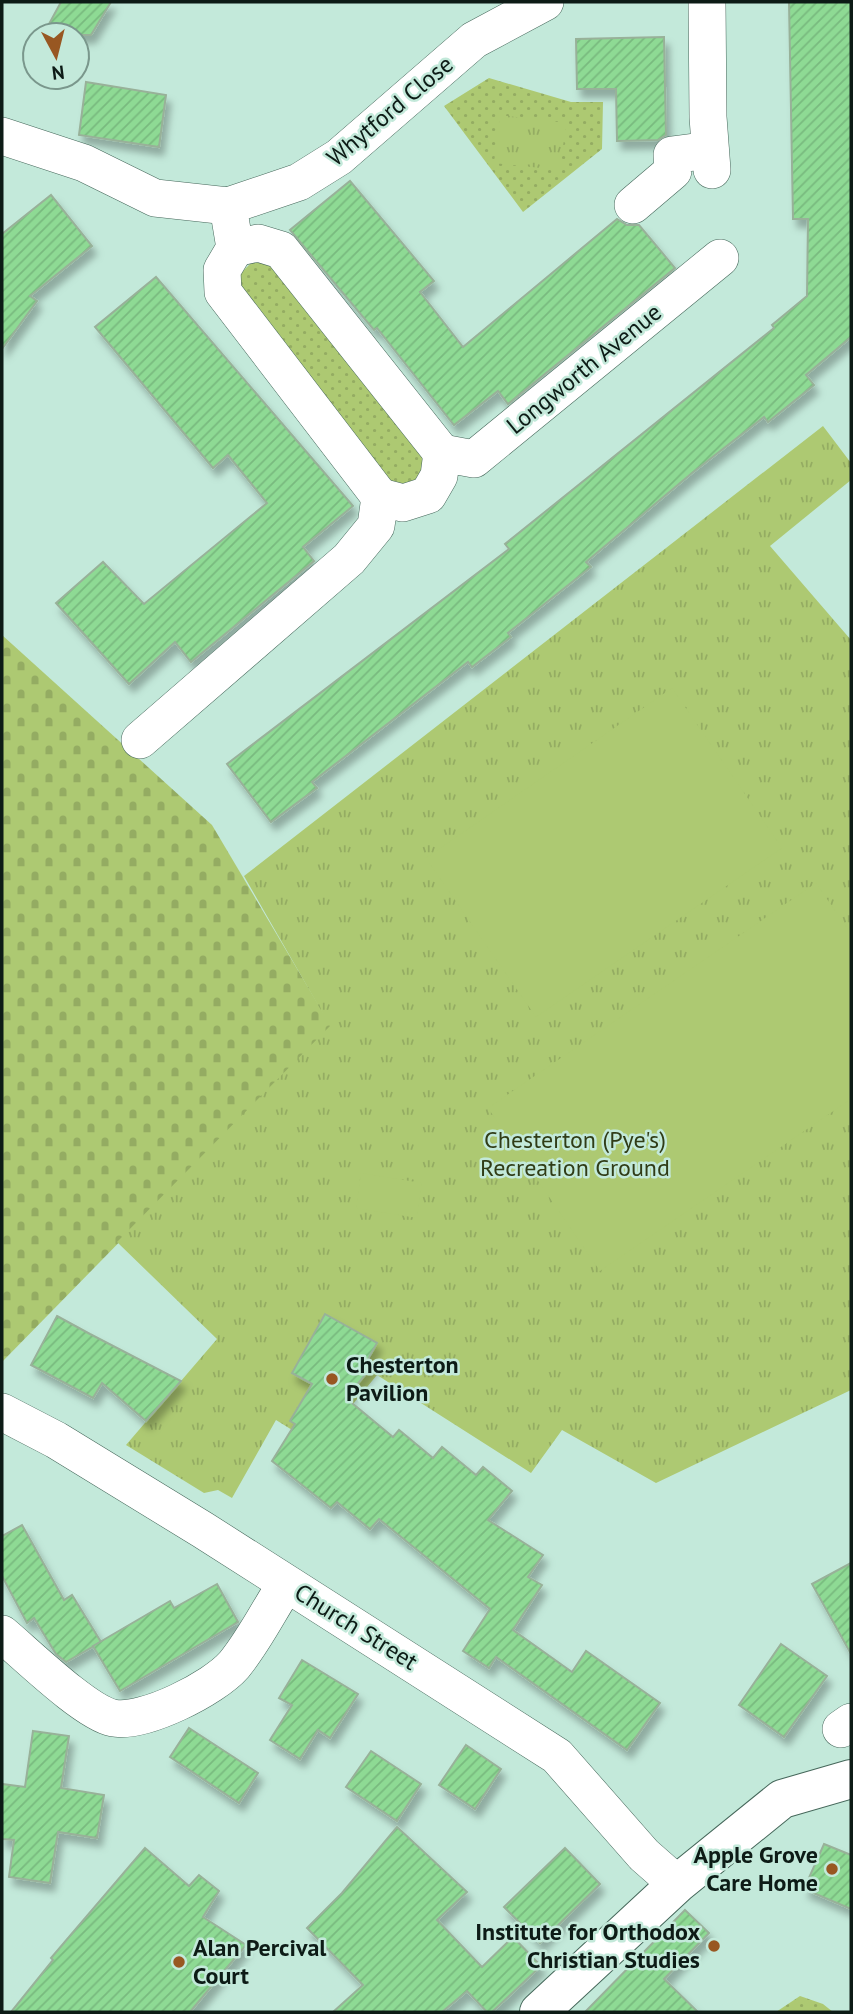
<svg xmlns="http://www.w3.org/2000/svg" width="853" height="2014" font-family="'PT Sans',sans-serif">
<style>
.grass{fill:url(#grass-dots)}
.cemetery{fill:url(#cemetery-stones)}
.park{fill:url(#park-tufts)}
.pitch{fill:#adc972}
.building{fill:url(#building-hatch);stroke:#98b199;stroke-width:2;filter:url(#shadow)}
.lines{fill:none;stroke-linecap:round;stroke-linejoin:round}
.street-casing{stroke:#45675a;stroke-width:38}
.secondary-casing{stroke:#45675a;stroke-width:40}
.street{stroke:#fff;stroke-width:37}
.secondary{stroke:#fff;stroke-width:38}
.poi-dot{fill:#985722;stroke:#c3e9da;stroke-width:2.5}
.labels{text-anchor:middle;stroke-width:5;stroke-linejoin:round;paint-order:stroke}
.street-label{font-size:24px;fill:#0d1b16;stroke:#c3e9da}
.park-label{font-size:24px;fill:#303c16;stroke:#c3e9da}
.poi-label{font-size:24px;font-weight:bold;fill:#0d1b16;stroke:#c3e9da;text-anchor:start}
</style>
<defs>
<pattern id="grass-dots" width="8" height="8" patternUnits="userSpaceOnUse" patternTransform="scale(1.75)"><rect width="8" height="8" fill="#adc972"/><path d="M2 2h.1M6 6h.1" fill="none" stroke="#94ac62" stroke-width="1.8" stroke-linecap="round"/></pattern>
<pattern id="cemetery-stones" width="16" height="16" patternUnits="userSpaceOnUse" patternTransform="scale(1.75)"><rect width="16" height="16" fill="#adc972"/><path d="M2 7V4a2 2 0 0 1 4 0v3zM10 15v-3a2 2 0 0 1 4 0v3z" fill="#94ac62"/></pattern>
<pattern id="park-tufts" width="24" height="20" patternUnits="userSpaceOnUse" patternTransform="scale(1.75)"><rect width="24" height="20" fill="#adc972"/><path d="M3 7l-1-3M5 7V3M7 7l1-3M15 17l-1-3M17 17v-4M19 17l1-3" fill="none" stroke="#94ac62"/></pattern>
<pattern id="building-hatch" width="6" height="6" patternUnits="userSpaceOnUse" patternTransform="scale(1.75)"><rect width="6" height="6" fill="#8eda94"/><path d="M-1 1l2-2M0 6l6-6M5 7l2-2" fill="none" stroke="#79ba7f"/></pattern>
<filter id="shadow"><feDropShadow dx="4.5" dy="8" stdDeviation="3.5" flood-color="#0004"/></filter>
</defs>
<rect width="100%" height="100%" fill="#c3e9da"/>
<!-- grass -->
<g class="grass">
<path d="M489 78 571 102H603L602 149 523 212 444 106Z"/>
<path d="M267 261 425 459 422 475 409 486H392L241 297 240 274 251 263Z"/>
<path d="M800 1996 823 2004 833 2012H776Z"/>
</g>
<!-- cemetery -->
<path class="cemetery" d="M2 635 212 825 331 1026 2 1362Z"/>
<!-- park -->
<g class="park">
<path d="M500 115 566 123 560 170 494 163Z"/>
<path d="M823 426 851 463V480L770 546 851 640V1390L656 1483 562 1430 531 1473 377 1375 318 1446 276 1420 232 1498 218 1490 204 1493 126 1445 217 1339 117 1242 330 1026 244 876Z"/>
</g>
<!-- pitch -->
<g class="pitch">
<path d="M672 688 782 848 536 1017 426 858Z"/>
<path d="M816 883 851 934V1099L600 1271 488 1108Z"/>
<path d="M361 1173 422 1183 417 1218 356 1208Z"/>
</g>
<!-- building -->
<g class="building">
<path d="M61 2H111L91 35H43Z"/>
<path d="M789 2H851V337L806 375 814 385 768 422 764 417 692 473 586 562 591 567 508 633 511 637 472 667 468 662 312 782 317 788 271 822 227 764 509 549 505 544 774 328 772 325 807 296 808 219H793Z"/>
<path d="M664 37 666 135 658 140 617 141 616 89H577L576 39Z"/>
<path d="M86 82 166 95 159 147 79 135Z"/>
<path d="M350 181 434 281 420 292 463 347 617 219 627 225H639L675 268 508 404 498 391 454 425 377 328 374 330 290 230Z"/>
<path d="M51 195 92 246 30 296 37 301 2 349V234Z"/>
<path d="M156 277 353 506 303 547 314 561 191 662 175 642 129 684 56 603 103 562 144 604 267 503 228 455 213 468 95 327Z"/>
<path d="M325 1314 377 1343 367 1361 374 1364 346 1398 393 1437 399 1430 433 1458 442 1447 476 1475 483 1467 512 1491 488 1520 543 1555 528 1577 542 1585 513 1630 572 1672 586 1651 660 1703 627 1750 496 1657 489 1668 463 1651 490 1609 379 1519 370 1529 337 1502 331 1508 272 1461 295 1424 290 1421 312 1384 292 1373Z"/>
<path d="M57 1316 90 1334 181 1381 146 1421 102 1383 93 1398 31 1365Z"/>
<path d="M22 1525 64 1600 72 1595 101 1642 66 1662 56 1654 34 1618 27 1623 2 1576V1536Z"/>
<path d="M851 1563V1654L812 1584Z"/>
<path d="M217 1584 238 1622 120 1691 93 1646 170 1601 174 1608Z"/>
<path d="M781 1644 827 1676 784 1737 739 1705Z"/>
<path d="M302 1660 358 1694 330 1738 318 1730 300 1759 270 1740 292 1705 279 1698Z"/>
<path d="M189 1728 258 1773 239 1803 170 1757Z"/>
<path d="M33 1731 69 1736 61 1788 104 1795 97 1838 58 1832 50 1883 9 1877 14 1840 2 1839V1784L25 1787Z"/>
<path d="M466 1745 501 1769 475 1809 439 1785Z"/>
<path d="M371 1751 421 1784 397 1821 346 1787Z"/>
<path d="M397 1827 467 1892 437 1920 482 1967 513 1937 541 1966 492 2012H487L467 1991 442 2012H333L363 1985 307 1928 342 1893Z"/>
<path d="M824 1844 851 1855V1909L804 1889Z"/>
<path d="M145 1848 189 1886 199 1875 219 1891 203 1917 246 1945 190 2012H11L53 1960 51 1958Z"/>
<path d="M565 1848 600 1884 540 1943 504 1907Z"/>
<path d="M685 1910 709 1933 664 1979 698 2012H585Z"/>
</g>
<g class="lines">
<defs>
<g id="street">
<path d="M707 2 708 117 712 170"/>
<path d="M2 136 84 163 155 198 228 206 235 248 222 270 223 292 380 497"/>
<path d="M633 205 673 171 672 155 710 150"/>
<path d="M228 206 299 182 339 157 474 40 545 2"/>
<path d="M235 248 258 243 281 250 442 453"/>
<path d="M140 740 349 559 376 526 380 497 403 503 428 495 439 476 442 453 474 459 720 258"/>
<path d="M2 1412 56 1440 203 1530 557 1756 644 1855 677 1884"/>
<path d="M2 1634C26 1654 85 1712 113 1718 144 1724 214 1688 234 1665 254 1641 269 1610 286 1584"/>
<path d="M841 1729 851 1722"/>
</g>
<path id="secondary" d="M539 2012 677 1884 782 1799 851 1779"/>
</defs>
<!-- street casing -->
<use href="#street" class="street-casing"/>
<!-- secondary casing -->
<use href="#secondary" class="secondary-casing"/>
<!-- street -->
<use href="#street" class="street"/>
<!-- secondary -->
<use href="#secondary" class="secondary"/>
</g>
<!-- markers -->
<g class="poi-dot">
<circle cx="332" cy="1379" r="7"/>
<circle cx="832" cy="1869" r="7"/>
<circle cx="714" cy="1946" r="7"/>
<circle cx="179" cy="1962" r="7"/>
</g>
<g class="labels">
<!-- street labels -->
<g class="street-label">
<text transform="translate(390 111) rotate(-40)" y="8">Whytford Close</text>
<text transform="translate(584 369) rotate(-39)" y="8">Longworth Avenue</text>
<text transform="translate(356 1627) rotate(32)" y="8">Church Street</text>
</g>
<!-- park labels -->
<g class="park-label">
<text x="575" y="1148">Chesterton (Pye's)<tspan x="575" dy="28">Recreation Ground</tspan></text>
</g>
<!-- poi labels -->
<g class="poi-label">
<text x="346" y="1373">Chesterton<tspan x="346" dy="28">Pavilion</tspan></text>
<text x="818" y="1863" text-anchor="end">Apple Grove<tspan x="818" dy="28">Care Home</tspan></text>
<text x="700" y="1940" text-anchor="end">Institute for Orthodox<tspan x="700" dy="28">Christian Studies</tspan></text>
<text x="193" y="1956">Alan Percival<tspan x="193" dy="28">Court</tspan></text>
</g>
</g>
<!-- border -->
<rect width="853" height="2014" fill="none" stroke="#0d1b16" stroke-width="7"/>
<!-- north arrow -->
<g transform="translate(56 56) rotate(173)"><circle r="33" fill="#c3e9da" stroke="#7a978c" stroke-width="2"/>
<path d="M0-5L12 26L0 18L-12 26Z" fill="#985722"/>
<text y="-10" font-size="19" font-weight="bold" text-anchor="middle" fill="#0d1b16">N</text>
</g>
</svg>
